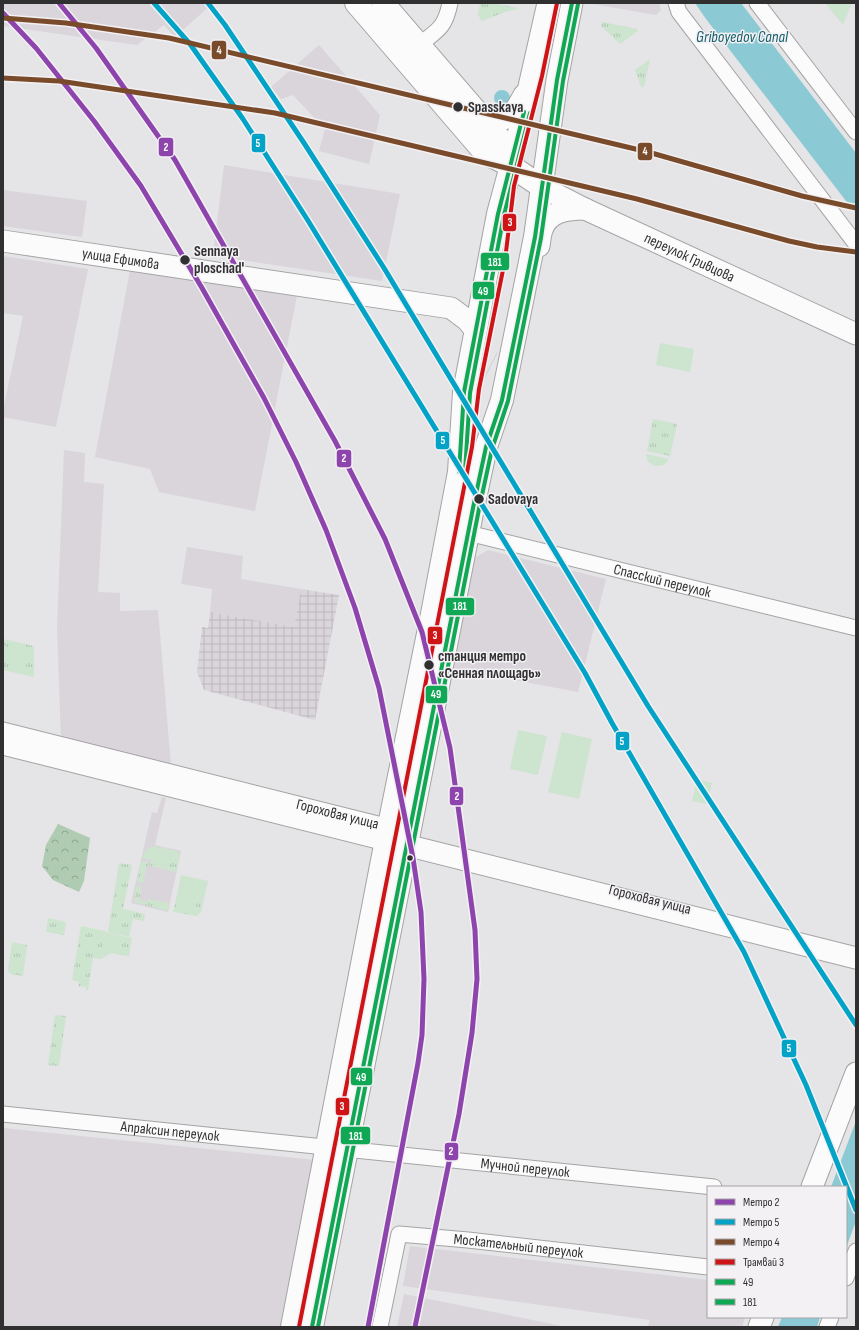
<svg xmlns="http://www.w3.org/2000/svg" width="859" height="1330" font-family="'Sofia Sans Condensed',sans-serif">
<style>
.built{fill:#d9d5db}
.industrial{fill:url(#industrial-grid)}
.grass{fill:url(#grass-tufts)}
.forest{fill:url(#forest-crowns)}
.park{fill:#cde4cf}
.water{fill:#8bcad4}
.lines{fill:none;stroke-linecap:round;stroke-linejoin:round}
.street-casing{stroke:#a4a4a5;stroke-width:17}
.secondary-casing{stroke:#a4a4a5;stroke-width:23}
.primary-casing{stroke:#a4a4a5;stroke-width:24}
.street{stroke:#fbfbfb;stroke-width:15}
.secondary{stroke:#fbfbfb;stroke-width:21}
.primary{stroke:#fbfbfb;stroke-width:22}
.tram{stroke:#d2d1d2;stroke-width:1}
.bus-1-casing{stroke:#f3f1f4;stroke-width:7}
.bus-2-casing{stroke:#f3f1f4;stroke-width:7}
.bus-1{stroke:#10a855;stroke-width:4}
.bus-2{stroke:#10a855;stroke-width:4}
.tram-1-casing{stroke:#f3f1f4;stroke-width:7}
.tram-1{stroke:#ce1417;stroke-width:4}
.metro-1-casing{stroke:#f3f1f4;stroke-width:8}
.metro-2-casing{stroke:#f3f1f4;stroke-width:8}
.metro-3-casing{stroke:#f3f1f4;stroke-width:8}
.metro-1{stroke:#8e44ad;stroke-width:5}
.metro-2{stroke:#02a3c6;stroke-width:5}
.metro-3{stroke:#7a4b2a;stroke-width:5}
.stop-dot{fill:#313031;stroke:#f3f1f4;stroke-width:1.5}
.labels{text-anchor:middle;stroke-width:3;stroke-linejoin:round;paint-order:stroke}
.stop-label{font-size:15px;font-weight:bold;fill:#313031;stroke:#f3f1f4;text-anchor:start}
.street-label{font-size:15px;fill:#313031;stroke:#f3f1f4}
.water-label{font-size:16px;font-style:italic;fill:#135f6a;stroke:#f3f1f4}
.line-badge{stroke:#f3f1f4;stroke-width:1.5}
.badge-label{font-size:11px;text-anchor:middle;font-weight:bold;fill:#fff}
</style>
<defs>
<pattern id="industrial-grid" width="8" height="8" patternUnits="userSpaceOnUse"><rect width="8" height="8" fill="#d9d5db"/><path d="M0 4h8M4 0v8" fill="none" stroke="#bbb7bc"/></pattern>
<pattern id="grass-tufts" width="24" height="20" patternUnits="userSpaceOnUse"><rect width="24" height="20" fill="#cde4cf"/><path d="M3 7l-1-3M5 7V3M7 7l1-3M15 17l-1-3M17 17v-4M19 17l1-3" fill="none" stroke="#b0c4b2"/></pattern>
<pattern id="forest-crowns" width="20" height="18" patternUnits="userSpaceOnUse"><rect width="20" height="18" fill="#afcbb2"/><path d="M2 6a3 3 0 1 1 6 0M12 15a3 3 0 1 1 6 0" fill="none" stroke="#8fa591"/></pattern>
</defs>
<rect width="100%" height="100%" fill="#e5e4e6"/>
<!-- built -->
<g class="built">
<path d="M3 3H213L175 37 164 25 137 45 3 26Z"/>
<path d="M587 3H659L661 10 656 15Z"/>
<path d="M319 45 380 115 369 164 319 151 325 129 293 95 281 99 271 87Z"/>
<path d="M224 165 400 194 382 281 213 256Z"/>
<path d="M3 190 87 201 82 237 3 226Z"/>
<path d="M3 256 88 269 56 427 3 417V411L23 316 3 313Z"/>
<path d="M131 265 298 290 255 511 159 492 150 469 95 457Z"/>
<path d="M64 450 85 453 84 482 104 484 98 592 120 593V611L158 610 171 766 61 738 57 628Z"/>
<path d="M187 547 243 556 241 579 301 589 294 627 210 612 212 589 181 584Z"/>
<path d="M488 550 606 579 578 692 451 668 473 559Z"/>
<path d="M162 797 166 798 155 845 181 851 168 912 131 903 152 812 157 813Z"/>
<path d="M3 1128 315 1160 282 1327H3Z"/>
<path d="M410 1246 708 1280V1317H745L742 1327H648L650 1320 403 1286Z"/>
<path d="M404 1294 508 1315 566 1327H397Z"/>
</g>
<!-- industrial -->
<path class="industrial" d="M301 589 339 595 315 720 204 690 197 672 202 627 208 628 210 612 294 627Z"/>
<!-- grass -->
<g class="grass">
<path d="M480 3H491L518 8V9L508 11 482 21 478 15Z"/>
<path d="M602 22 638 29V31L620 44 601 26Z"/>
<path d="M650 59 644 87H641L635 70Z"/>
<path d="M653 419 677 424 670 456 647 451Z"/>
<path d="M3 639 34 646V677L3 670Z"/>
<path d="M155 846 176 851 179 853 180 856 176 872 147 865 143 883 137 882 141 861 169 867 172 854 154 851 152 860 142 858C144 851 148 848 155 846Z"/>
<path d="M119 863 132 865 123 909 145 914 144 921 133 919 129 937 108 932Z"/>
<path d="M136 886 142 887 139 900 148 902 149 899 169 903 168 911 134 902Z"/>
<path d="M198 896 204 898 201 912 197 916 173 912 175 904 195 909Z"/>
<path d="M48 918 66 922 64 935 46 932Z"/>
<path d="M81 926 106 931 101 959 93 958 88 990H86V987L78 986 79 982 72 980Z"/>
<path d="M122 936 132 938 129 956 119 955Z"/>
<path d="M12 942 27 945 23 976 10 974 8 970Z"/>
<path d="M55 1015 66 1016 59 1066 48 1065Z"/>
</g>
<!-- forest -->
<path class="forest" d="M58 824 90 838 84 881 79 892 53 880 42 866 46 845Z"/>
<!-- park -->
<g class="park">
<path d="M825 3H852L843 25Z"/>
<path d="M660 343 694 349 690 372 656 365Z"/>
<path d="M646 454 669 459 664 465 655 466 648 462Z"/>
<path d="M4 646 27 652 28 665 3 659Z"/>
<path d="M518 730 547 736 538 775 510 769Z"/>
<path d="M562 732 592 739 579 799 548 792Z"/>
<path d="M697 779 712 783 707 804 692 801Z"/>
<path d="M154 851 172 854 169 867 151 863Z"/>
<path d="M181 875 208 881 204 898 198 896 195 909 175 904Z"/>
<path d="M106 932 122 936 119 955 111 953 101 959Z"/>
</g>
<!-- water -->
<g class="water">
<path d="M695 3H741L856 153V214L706 19Z"/>
<circle cx="502" cy="98" r="8"/>
<path d="M856 1121V1221L846 1248V1187H831Z"/>
<path d="M782 1317H820L817 1327H778Z"/>
</g>
<g class="lines">
<defs>
<g id="street">
<path d="M676 3 679 12 856 244"/>
<path d="M757 3 856 132"/>
<path d="M419 45C438 30 445 28 450 3"/>
<path id="s1" d="M468 533 856 628"/>
<path id="s2" d="M3 730 378 824 396 832"/>
<path id="s3" d="M3 1114 714 1187"/>
<path d="M846 1278 856 1251"/>
<path id="s4" d="M380 1327 399 1234 468 1240 708 1267"/>
<path d="M827 1327 831 1317"/>
</g>
<g id="secondary">
<path id="s5" d="M572 3 557 80 542 187 585 209 856 334"/>
<path d="M481 117C508 125 512 117 524 95"/>
<path d="M511 166 548 3"/>
<path id="s6" d="M3 241 451 308 467 320 476 331"/>
<path d="M539 246C540 241 540 235 542 230 548 211 568 209 585 209"/>
<path d="M3 744 856 958"/>
<path d="M812 1187 856 1073"/>
<path d="M759 1327 763 1317"/>
</g>
<g id="primary">
<path d="M383 3 501 140 511 166"/>
<path d="M292 1327 386 840 432 614 459 472 464 392 498 214 511 166"/>
<path d="M312 1327 473 508 486 447 502 400 535 237 542 187 511 166 485 153 356 3"/>
</g>
</defs>
<!-- street casing -->
<use href="#street" class="street-casing"/>
<!-- secondary casing -->
<use href="#secondary" class="secondary-casing"/>
<!-- primary casing -->
<use href="#primary" class="primary-casing"/>
<!-- street -->
<use href="#street" class="street"/>
<!-- secondary -->
<use href="#secondary" class="secondary"/>
<!-- primary -->
<use href="#primary" class="primary"/>
<!-- tram -->
<path class="tram" d="M479 389 497 353"/>
<defs>
<g id="bus-1">
<path d="M459 472 464 392 498 214 524 112"/>
<path d="M312 1327 473 508 486 447 502 400 535 237 557 80 572 3"/>
</g>
<g id="bus-2">
<path d="M465 472 470 393 504 215 530 113"/>
<path d="M318 1327 479 509 492 449 508 401 541 238 563 81 578 4"/>
</g>
</defs>
<!-- bus-1 casing -->
<use href="#bus-1" class="bus-1-casing"/>
<!-- bus-2 casing -->
<use href="#bus-2" class="bus-2-casing"/>
<!-- bus-1 -->
<use href="#bus-1" class="bus-1"/>
<!-- bus-2 -->
<use href="#bus-2" class="bus-2"/>
<defs>
<path id="tram-1" d="M299 1327 472 447 479 389 505 260 514 186 542 76 557 3"/>
</defs>
<!-- tram-1 casing -->
<use href="#tram-1" class="tram-1-casing"/>
<!-- tram-1 -->
<use href="#tram-1" class="tram-1"/>
<defs>
<g id="metro-1">
<path d="M59 3 96 48 175 160 335 441 385 539 422 632 450 748 475 930 477 979 472 1033 459 1114 415 1327"/>
<path d="M3 13 36 48 94 121 141 186 202 288 264 398 296 462 326 530 355 608 379 688 413 858 421 912 424 979 422 1035 418 1063 368 1327"/>
</g>
<g id="metro-2">
<path d="M154 3 190 44 243 119 307 219 585 673 612 723 744 952 806 1085 856 1210"/>
<path d="M208 3 225 25 304 143 384 268 648 706 856 1025"/>
</g>
<g id="metro-3">
<path d="M3 18 66 23 169 38 648 152 802 196 856 208"/>
<path d="M3 78 59 81 275 113 637 199 789 241 817 247 856 252"/>
</g>
</defs>
<!-- metro-1 casing -->
<use href="#metro-1" class="metro-1-casing"/>
<!-- metro-2 casing -->
<use href="#metro-2" class="metro-2-casing"/>
<!-- metro-3 casing -->
<use href="#metro-3" class="metro-3-casing"/>
<!-- metro-1 -->
<use href="#metro-1" class="metro-1"/>
<!-- metro-2 -->
<use href="#metro-2" class="metro-2"/>
<!-- metro-3 -->
<use href="#metro-3" class="metro-3"/>
</g>
<!-- markers -->
<g class="stop-dot">
<circle cx="458" cy="107" r="5.5"/>
<circle cx="185" cy="260" r="5.5"/>
<circle cx="479" cy="499" r="5.5"/>
<circle cx="429" cy="665" r="5.5"/>
<circle cx="410" cy="858" r="3.5"/>
</g>
<g class="labels">
<!-- stop labels -->
<g class="stop-label">
<text x="468" y="112">Spasskaya</text>
<text x="194" y="256">Sennaya<tspan x="194" dy="17">ploschad'</tspan></text>
<text x="488" y="504">Sadovaya</text>
<text x="438" y="661">станция метро<tspan x="438" dy="17">«Сенная площадь»</tspan></text>
</g>
<!-- street labels -->
<g class="street-label">
<text dy="5" stroke="none"><textPath href="#s5" startOffset="350">переулок Гривцова</textPath></text>
<text dy="5" stroke="none"><textPath href="#s6" startOffset="119">улица Ефимова</textPath></text>
<text dy="5" stroke="none"><textPath href="#s1" startOffset="200">Спасский переулок</textPath></text>
<text dy="5" stroke="none"><textPath href="#s2" startOffset="345">Гороховая улица</textPath></text>
<text transform="translate(650 899) rotate(14)" y="5">Гороховая улица</text>
<text dy="5" stroke="none"><textPath href="#s3" startOffset="168">Апраксин переулок</textPath></text>
<text dy="5" stroke="none"><textPath href="#s3" startOffset="525">Мучной переулок</textPath></text>
<text dy="5" stroke="none"><textPath href="#s4" startOffset="215">Москательный переулок</textPath></text>
</g>
<!-- water labels -->
<g class="water-label">
<text x="742" y="42">Griboyedov Canal</text>
</g>
</g>
<g class="line-badge">
<rect x="211" y="40" width="16" height="20" rx="4" fill="#7a4b2a"/>
<rect x="251" y="133" width="15" height="20" rx="4" fill="#02a3c6"/>
<rect x="158" y="137" width="16" height="20" rx="4" fill="#8e44ad"/>
<rect x="637" y="142" width="16" height="19" rx="4" fill="#7a4b2a"/>
<rect x="502" y="213" width="15" height="19" rx="4" fill="#ce1417"/>
<rect x="480" y="252" width="30" height="19" rx="4" fill="#10a855"/>
<rect x="472" y="281" width="23" height="19" rx="4" fill="#10a855"/>
<rect x="435" y="431" width="15" height="19" rx="4" fill="#02a3c6"/>
<rect x="336" y="449" width="16" height="19" rx="4" fill="#8e44ad"/>
<rect x="445" y="597" width="30" height="19" rx="4" fill="#10a855"/>
<rect x="427" y="626" width="16" height="19" rx="4" fill="#ce1417"/>
<rect x="425" y="685" width="23" height="19" rx="4" fill="#10a855"/>
<rect x="615" y="731" width="15" height="20" rx="4" fill="#02a3c6"/>
<rect x="449" y="786" width="15" height="20" rx="4" fill="#8e44ad"/>
<rect x="781" y="1039" width="16" height="19" rx="4" fill="#02a3c6"/>
<rect x="350" y="1067" width="23" height="19" rx="4" fill="#10a855"/>
<rect x="335" y="1097" width="15" height="19" rx="4" fill="#ce1417"/>
<rect x="340" y="1126" width="31" height="19" rx="4" fill="#10a855"/>
<rect x="444" y="1142" width="15" height="19" rx="4" fill="#8e44ad"/>
</g>
<g class="badge-label">
<text x="219" y="54">4</text>
<text x="258" y="147">5</text>
<text x="166" y="151">2</text>
<text x="645" y="155">4</text>
<text x="510" y="226">3</text>
<text x="495" y="266">181</text>
<text x="483" y="295">49</text>
<text x="443" y="444">5</text>
<text x="344" y="462">2</text>
<text x="460" y="610">181</text>
<text x="435" y="639">3</text>
<text x="436" y="698">49</text>
<text x="622" y="745">5</text>
<text x="457" y="800">2</text>
<text x="789" y="1052">5</text>
<text x="361" y="1081">49</text>
<text x="342" y="1110">3</text>
<text x="356" y="1140">181</text>
<text x="451" y="1155">2</text>
</g>
<!-- border -->
<rect width="859" height="1330" fill="none" stroke="#313031" stroke-width="8"/>
<!-- legend -->
<rect x="707" y="1186" width="140" height="132" fill="#f3f1f4" stroke="#a5a4a6"/>
<rect x="715" y="1199" width="20" height="6" fill="#8e44ad" stroke="#a5a4a6"/>
<text x="743" y="1206" font-size="12" fill="#313031">Метро 2</text>
<rect x="715" y="1219" width="20" height="6" fill="#02a3c6" stroke="#a5a4a6"/>
<text x="743" y="1226" font-size="12" fill="#313031">Метро 5</text>
<rect x="715" y="1239" width="20" height="6" fill="#7a4b2a" stroke="#a5a4a6"/>
<text x="743" y="1246" font-size="12" fill="#313031">Метро 4</text>
<rect x="715" y="1259" width="20" height="6" fill="#ce1417" stroke="#a5a4a6"/>
<text x="743" y="1266" font-size="12" fill="#313031">Трамвай 3</text>
<rect x="715" y="1279" width="20" height="6" fill="#10a855" stroke="#a5a4a6"/>
<text x="743" y="1286" font-size="12" fill="#313031">49</text>
<rect x="715" y="1299" width="20" height="6" fill="#10a855" stroke="#a5a4a6"/>
<text x="743" y="1306" font-size="12" fill="#313031">181</text>
</svg>
